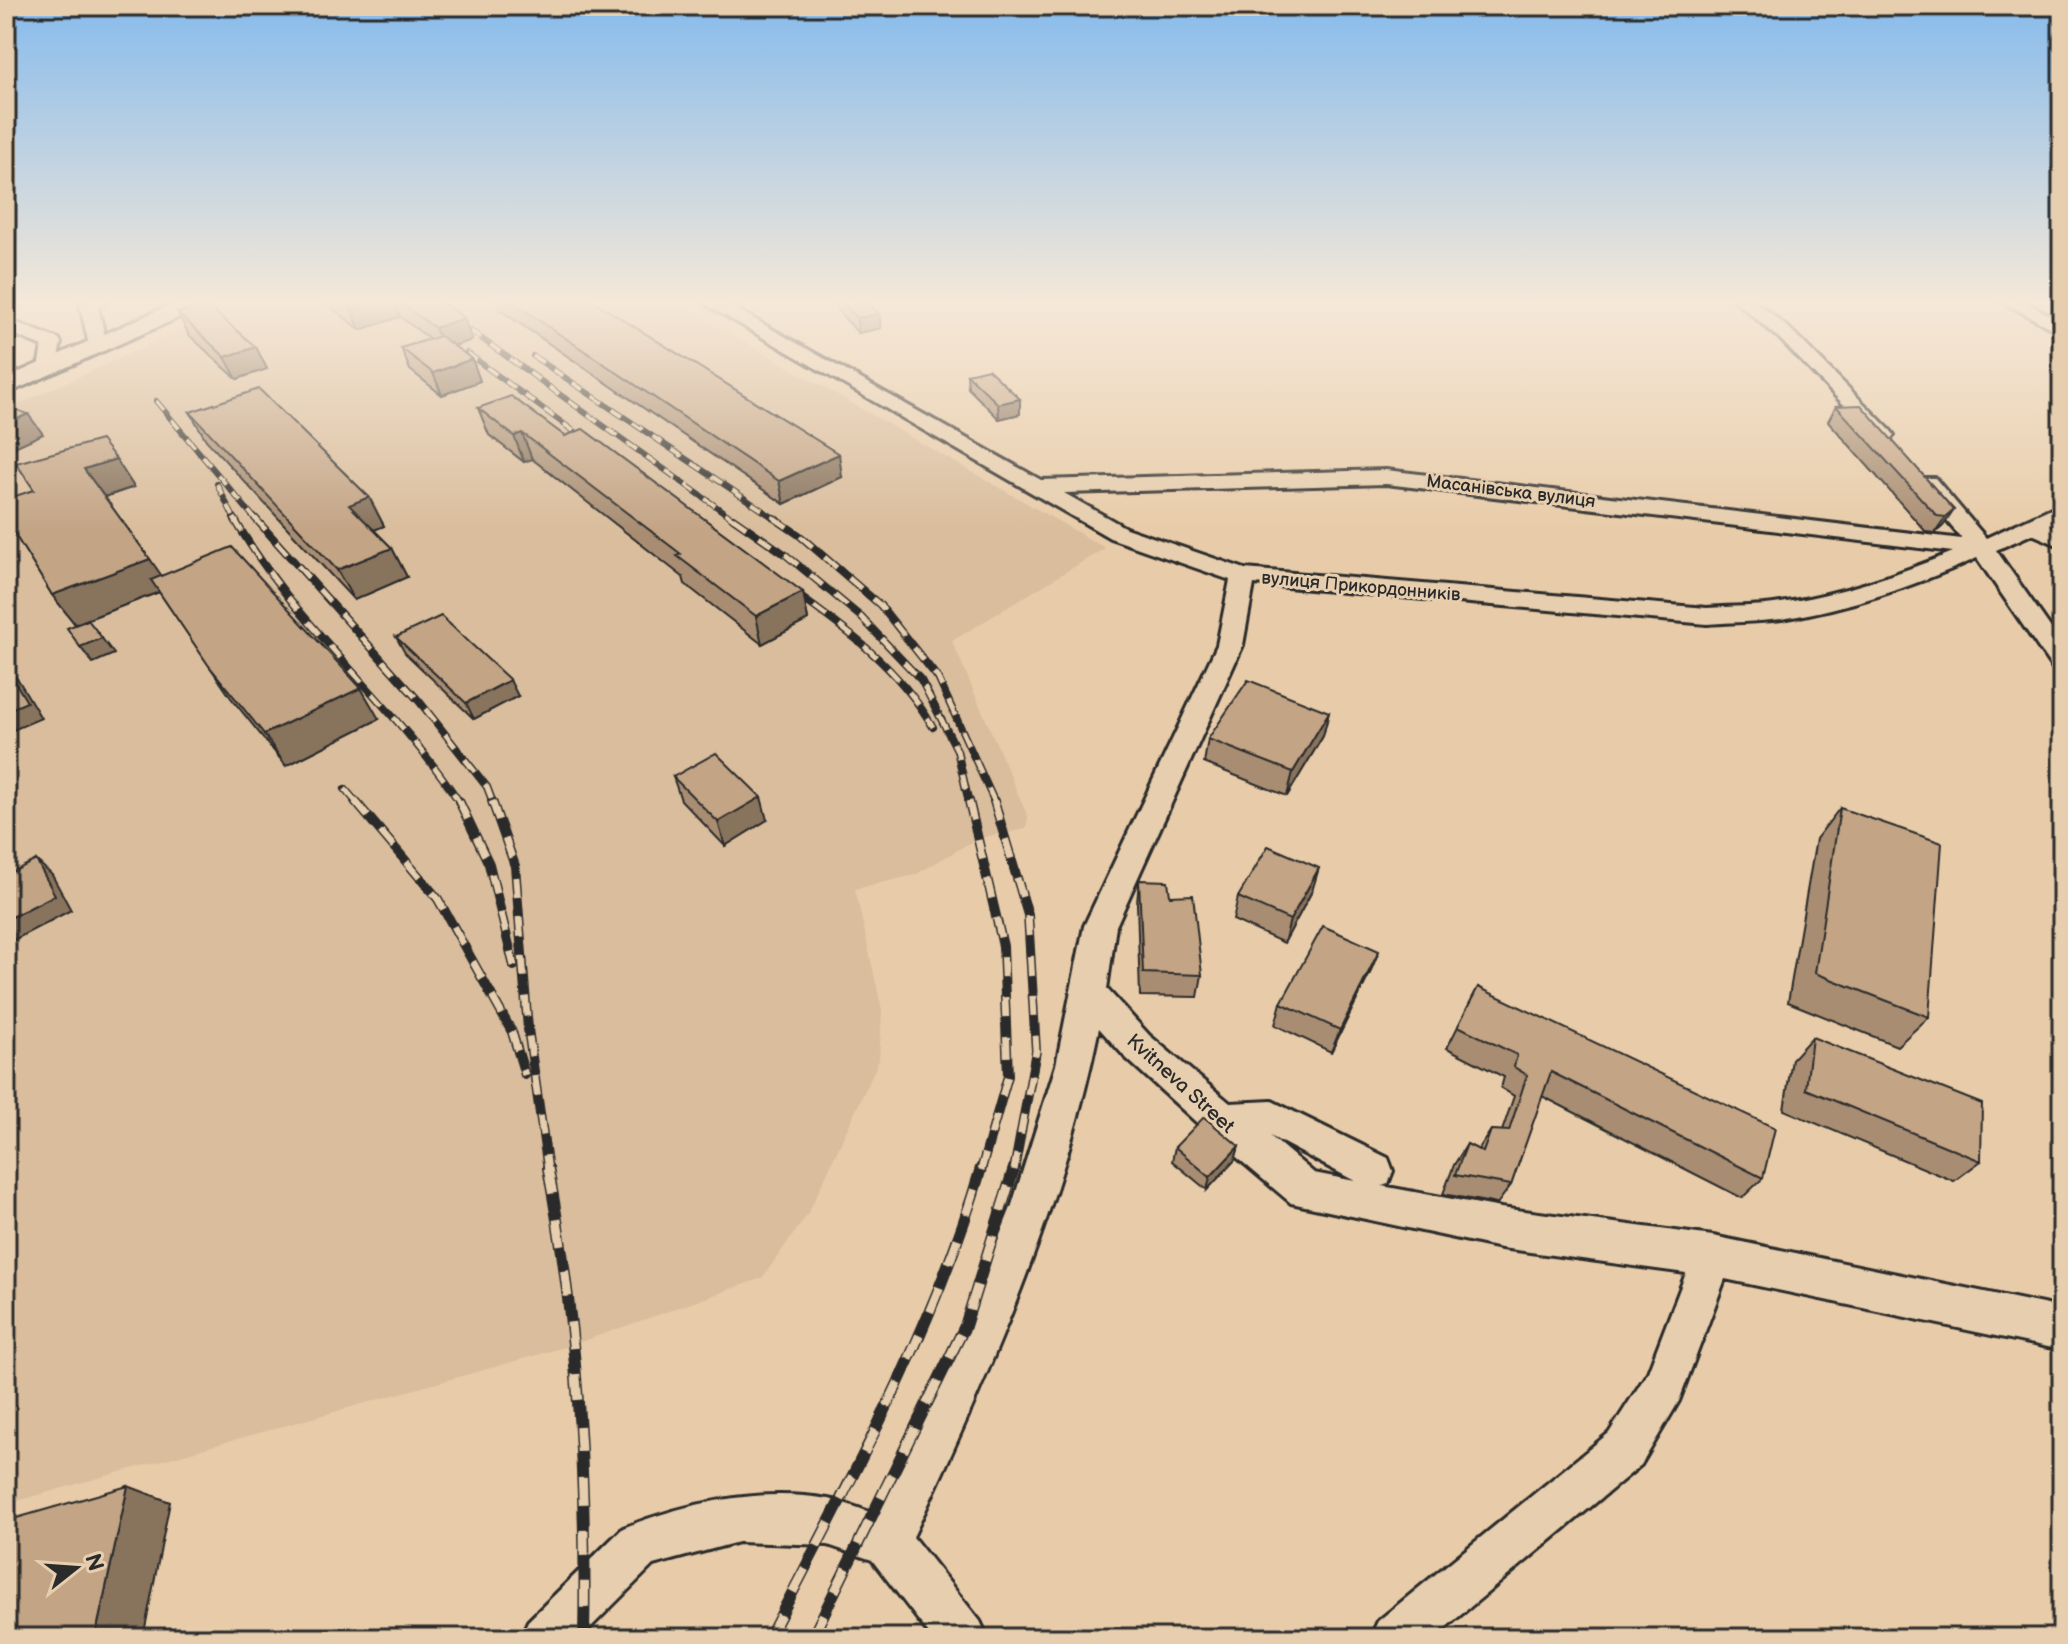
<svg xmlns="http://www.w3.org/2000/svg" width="2068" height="1644" font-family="'Balsamiq Sans',sans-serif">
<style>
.built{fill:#d9bd9c}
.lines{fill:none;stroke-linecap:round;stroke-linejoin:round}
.minor-casing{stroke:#2b2b2b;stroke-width:6}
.major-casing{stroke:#2b2b2b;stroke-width:6}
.path{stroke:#2b2b2b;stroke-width:3;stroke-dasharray:1 4;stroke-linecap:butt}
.minor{fill:#e6ceae;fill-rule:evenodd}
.major{fill:#e6ceae;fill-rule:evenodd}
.rail-far3-casing{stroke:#2b2b2b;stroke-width:6}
.rail-far2-casing{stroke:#2b2b2b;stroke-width:8}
.rail-far1-casing{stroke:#2b2b2b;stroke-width:10}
.rail-casing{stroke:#2b2b2b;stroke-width:12}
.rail-far3{stroke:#e6ceae;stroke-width:4;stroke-dasharray:12;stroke-linecap:butt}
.rail-far2{stroke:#e6ceae;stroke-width:5;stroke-dasharray:16;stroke-linecap:butt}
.rail-far1{stroke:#e6ceae;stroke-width:7;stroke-dasharray:20;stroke-linecap:butt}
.rail{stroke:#e6ceae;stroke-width:9;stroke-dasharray:26;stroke-linecap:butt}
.wall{fill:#a88d72;stroke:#2b2b2b;stroke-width:2}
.shaded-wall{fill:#88735d;stroke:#2b2b2b;stroke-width:2}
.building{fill:#c3a485;stroke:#2b2b2b;stroke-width:2}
.labels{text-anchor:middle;stroke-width:6;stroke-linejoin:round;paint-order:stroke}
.far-street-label{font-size:18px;fill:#2b2b2b;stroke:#e6ceae}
.street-label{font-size:20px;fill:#2b2b2b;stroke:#e6ceae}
</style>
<rect width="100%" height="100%" fill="#e8cca9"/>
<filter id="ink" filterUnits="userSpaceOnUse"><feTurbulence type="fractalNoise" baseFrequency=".0125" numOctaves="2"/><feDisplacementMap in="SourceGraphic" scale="16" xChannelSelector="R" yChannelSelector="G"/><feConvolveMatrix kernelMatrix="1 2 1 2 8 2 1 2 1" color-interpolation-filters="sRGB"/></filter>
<g filter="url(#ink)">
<!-- built -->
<path class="built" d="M246 301H673L1105 548 952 641 1028 817 1026 829 978 838 915 875 855 889 882 1010 879 1060 808 1214 762 1278 572 1345 6 1504V410Z"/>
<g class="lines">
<defs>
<g id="minor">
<path d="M84 301H107L98 307 107 345 105 349H91L89 345 80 305Z"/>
<path d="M700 301H722L1041 480 1386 470 1962 539 1919 488 1916 483 1919 478H1935L1986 538 2062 503V519L2050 525 2062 531V547L2032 534 1996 550 2062 644V672L2053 669 1977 558C1915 586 1849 608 1782 619 1757 622 1732 622 1707 624L1254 584 1243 645 1116 926 1107 989 1149 1035 1230 1103 1272 1101 1388 1158 1393 1171 1388 1184 1382 1186 1501 1208 1713 1236 2062 1308V1350L1725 1279 1679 1401 1641 1465 1433 1638H1370L1378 1621 1609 1433 1648 1372 1686 1273 1501 1248 1291 1203 1207 1132 1125 1057 1099 1028C1063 1206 990 1373 913 1537L980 1621 988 1638H932L872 1560 828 1545 738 1542 653 1565 580 1638H520L528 1621 623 1528C685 1503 761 1487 828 1499 844 1502 860 1509 876 1514L964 1326 1012 1205 1056 1065 1084 926 1217 645 1230 580 1110 538ZM1386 484 1953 552C1898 574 1841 594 1781 603 1757 607 1732 606 1707 608L1245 569 1126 528 1064 493ZM1270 1136 1355 1181 1314 1173Z"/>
<path d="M1735 301H1755L1791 330 1891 431 1894 435 1891 439H1877L1779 338Z"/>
<path d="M2001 301H2023L2062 322V334Z"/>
<path d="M6 319 59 339 61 343 55 372H41L38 368 42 346 6 331Z"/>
</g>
<path id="major" d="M179 301H208L205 306 6 394V378Z"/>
</defs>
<!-- minor casing -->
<use href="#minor" class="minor-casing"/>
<!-- major casing -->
<use href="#major" class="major-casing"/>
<!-- path -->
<path class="path" d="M217 308 233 301"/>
<!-- minor -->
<use href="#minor" class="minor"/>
<!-- major -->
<use href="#major" class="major"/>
<defs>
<g id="rail-far3">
<path d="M471 331 735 520"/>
<path d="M467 353 594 446"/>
<path d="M533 356 777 520"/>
<path d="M156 401 256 520"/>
<path d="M217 484 235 520"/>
</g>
<g id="rail-far2">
<path d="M234 518C295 626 393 701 460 803"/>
<path d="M255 518 419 701 487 787 493 803"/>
<path d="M733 518 786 555 861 617 921 680 957 750 969 803"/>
<path d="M774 518 799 535 880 605 938 678 995 803"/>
<path d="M788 588C844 628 898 666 933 727"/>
<path d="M345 789 357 803"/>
</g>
<g id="rail-far1">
<path d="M355 801 438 899 512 1032 525 1075"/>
<path d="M459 801 489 864 514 966"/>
<path d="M492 801 515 866 528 1029 548 1170"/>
<path d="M969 801 1003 946 1008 1076 981 1170"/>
<path d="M994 801 1028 915 1036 1051 1014 1170"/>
</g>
<g id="rail">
<path d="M548 1168C577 1322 587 1481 584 1638"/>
<path d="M769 1638C847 1486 933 1333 981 1168"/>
<path d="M812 1638 965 1326 1014 1168"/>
</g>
</defs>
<!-- rail-far3 casing -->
<use href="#rail-far3" class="rail-far3-casing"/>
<!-- rail-far2 casing -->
<use href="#rail-far2" class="rail-far2-casing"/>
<!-- rail-far1 casing -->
<use href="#rail-far1" class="rail-far1-casing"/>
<!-- rail casing -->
<use href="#rail" class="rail-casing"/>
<!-- rail-far3 -->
<use href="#rail-far3" class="rail-far3"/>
<!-- rail-far2 -->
<use href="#rail-far2" class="rail-far2"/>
<!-- rail-far1 -->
<use href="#rail-far1" class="rail-far1"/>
<!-- rail -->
<use href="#rail" class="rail"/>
</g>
<!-- wall -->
<g class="wall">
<path d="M323 301H440L472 340 454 346 472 359 480 381 442 395 410 370 401 348 430 339 400 317 360 330Z"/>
<path d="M497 301H593L842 477 784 504 500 310Z"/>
<path d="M836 301H867L881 328 858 333 837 310Z"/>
<path d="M178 313 256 347 267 369 237 379 189 335Z"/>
<path d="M967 374 1020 399V414L999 419 968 388Z"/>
<path d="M1836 406 1954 510 1943 526 1935 533 1926 532 1828 421Z"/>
<path d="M478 408 565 436 803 592 808 620 762 644 685 584 683 577 532 459 524 462 489 435Z"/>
<path d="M190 412 369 497 384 526 374 530 392 548 407 577 354 600 206 440Z"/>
<path d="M134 487 105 497 161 576 379 719 286 766 231 698 159 592 75 624 52 595 6 520Z"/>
<path d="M396 637 518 696 474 719 405 653Z"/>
<path d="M1329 712 1323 736 1287 796 1204 763 1208 739Z"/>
<path d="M673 777 767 820 725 846 681 800Z"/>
<path d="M1840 808 1929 1017 1897 1046 1788 1002 1816 839Z"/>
<path d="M1139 880 1170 896 1202 975 1198 997 1140 996 1137 903Z"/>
<path d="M1312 891 1284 943 1233 920 1238 897Z"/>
<path d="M1370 973 1331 1052 1275 1025 1281 1003Z"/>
<path d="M1478 987 1763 1178 1742 1198 1542 1096 1511 1185 1497 1204 1443 1194 1454 1165 1467 1144 1478 1150 1491 1130 1502 1131 1514 1096 1501 1088 1504 1077 1447 1048Z"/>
<path d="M1812 1037 1981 1161 1954 1181 1784 1110 1792 1059Z"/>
<path d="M1239 1146 1235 1160 1207 1190 1172 1161 1175 1147Z"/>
</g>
<!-- shaded-wall -->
<g class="shaded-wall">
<path d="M374 301H393L400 317 360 330 351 308Z"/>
<path d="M879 314 881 328 858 333 857 318Z"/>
<path d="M464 318 472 340 444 349 435 328Z"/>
<path d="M256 347 267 369 237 379 225 357Z"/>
<path d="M472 359 480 381 442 395 433 373Z"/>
<path d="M1020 399V414L999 419 998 404Z"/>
<path d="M28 414 43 434 6 451V424Z"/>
<path d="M522 433 532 459 524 462 514 436Z"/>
<path d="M839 454 842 477 784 504 779 481Z"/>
<path d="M116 459 134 487 104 497 84 469Z"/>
<path d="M369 497 384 526 364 534 349 505Z"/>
<path d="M1954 510 1943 526 1935 533 1946 517Z"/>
<path d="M392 548 407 577 354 600 337 570Z"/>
<path d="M150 559 170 588 75 624 52 595Z"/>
<path d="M803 592 808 620 762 644 756 616Z"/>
<path d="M88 620 114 654 93 663 80 647Z"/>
<path d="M6 666 19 681 41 718 6 733Z"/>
<path d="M510 680 518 696 474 719 466 703Z"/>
<path d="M361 688 379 719 286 766 264 734Z"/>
<path d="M1329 712 1323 736 1287 796 1293 772Z"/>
<path d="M761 797 767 820 725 846 718 822Z"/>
<path d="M36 860 52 875 71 910 10 942 6 938V920Z"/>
<path d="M1319 868 1312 891 1284 943 1290 920Z"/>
<path d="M1379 951 1370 973 1331 1052 1340 1030Z"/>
<path d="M1239 1146 1235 1160 1207 1190 1210 1177Z"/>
<path d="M128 1486 170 1502 143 1638H95Z"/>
</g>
<!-- building -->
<g class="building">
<path d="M341 301H374L351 308Z"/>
<path d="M398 301H440L464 318 435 328Z"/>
<path d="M510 301H593L839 454 779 481Z"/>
<path d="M840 301H867L879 314 857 318Z"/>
<path d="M207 305 256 347 225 357 178 313Z"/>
<path d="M440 336 472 359 433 373 401 348Z"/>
<path d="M988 369 1020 399 998 404 967 374Z"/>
<path d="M259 389 369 497 349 505 392 548 337 570 190 412Z"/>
<path d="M511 396 565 436 583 429 803 592 756 616 677 556 681 554 522 433 514 436 478 408Z"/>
<path d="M1861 405 1954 510 1946 517 1937 516 1836 406Z"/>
<path d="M6 406 28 414 6 424Z"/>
<path d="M101 440 116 459 84 469 150 559 52 595 6 520V499L34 490 16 463Z"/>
<path d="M232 547 361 688 264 734 209 666 151 580Z"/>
<path d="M441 616 510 680 466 703 396 637Z"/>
<path d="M88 620 102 638 80 647 67 628Z"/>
<path d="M6 667 27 702 6 711Z"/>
<path d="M1248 680 1329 712 1293 772 1208 739Z"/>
<path d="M716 753 761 797 718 822 673 777Z"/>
<path d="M1840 808 1942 843 1929 1017 1815 973Z"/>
<path d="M1268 846 1319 868 1290 920 1238 897Z"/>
<path d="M36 860 55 895 6 920V875Z"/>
<path d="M1139 880 1168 881 1170 896 1193 895 1202 975 1143 973Z"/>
<path d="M1323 926 1379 951 1340 1030 1281 1003Z"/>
<path d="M1478 987 1775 1128 1763 1178 1551 1072 1511 1185 1455 1175 1467 1144 1483 1152 1491 1130 1509 1131 1527 1075 1514 1067 1517 1055 1458 1026Z"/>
<path d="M1812 1037 1982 1104 1981 1161 1806 1089Z"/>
<path d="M1204 1117 1239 1146 1210 1177 1175 1147Z"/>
<path d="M128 1486 95 1638H6V1521Z"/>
</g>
</g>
<!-- sky -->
<linearGradient id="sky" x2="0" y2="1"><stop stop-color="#87bbec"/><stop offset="0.57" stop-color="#f5e8d8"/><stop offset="1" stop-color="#f5e8d8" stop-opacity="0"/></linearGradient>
<rect width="2068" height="531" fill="url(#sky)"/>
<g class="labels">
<!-- far-street labels -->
<g class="far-street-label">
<text transform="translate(1511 491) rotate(7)" y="6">Масанівська вулиця</text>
<text transform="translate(1361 586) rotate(5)" y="6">вулиця Прикордонників</text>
</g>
<!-- street labels -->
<g class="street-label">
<text transform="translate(1181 1083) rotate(42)" y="7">Kvitneva Street</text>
</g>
</g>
<!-- margin -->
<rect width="2068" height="1644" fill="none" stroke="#e6ceae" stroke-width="32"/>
<rect x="16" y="16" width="2036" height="1612" fill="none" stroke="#2b2b2b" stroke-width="3" filter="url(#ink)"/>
<!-- north arrow -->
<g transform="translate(76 1568) rotate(73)" stroke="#e6ceae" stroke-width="6" paint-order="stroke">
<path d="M0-6L14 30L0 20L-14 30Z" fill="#2b2b2b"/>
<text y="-12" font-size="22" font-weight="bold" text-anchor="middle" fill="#2b2b2b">N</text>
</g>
</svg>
